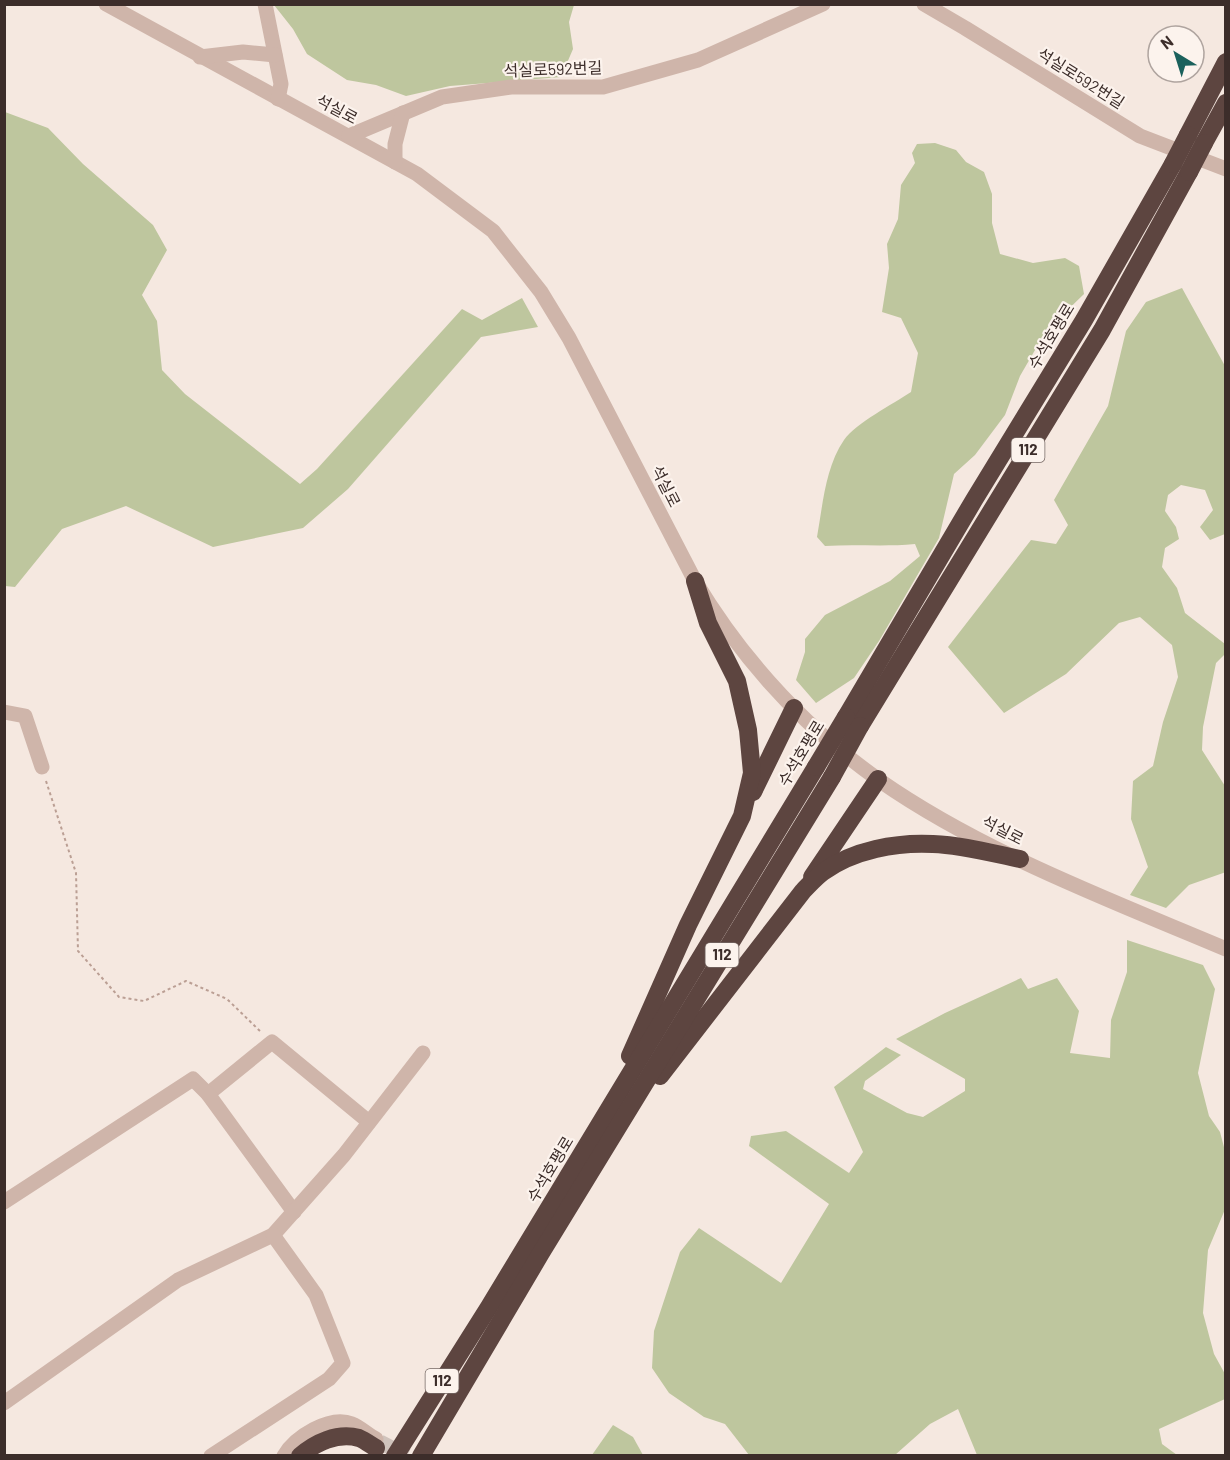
<svg xmlns="http://www.w3.org/2000/svg" width="1230" height="1460" font-family="Barlow,'Noto Sans KR',sans-serif">
<style>
.green{fill:#bec69e}
.lines{fill:none;stroke-linecap:round;stroke-linejoin:round}
.minor-tunnel{stroke:#d0c3bc;stroke-width:15;stroke-dasharray:15 8;stroke-linecap:butt}
.path{stroke:#bb9f94;stroke-width:2;stroke-dasharray:3 3;stroke-linecap:butt}
.minor{stroke:#cfb5aa;stroke-width:15}
.highway{stroke:#5d4540;stroke-width:18}
.highway-bridge{stroke:#5d4540;stroke-width:18}
.labels{text-anchor:middle;stroke-width:4.5;stroke-linejoin:round;paint-order:stroke}
.shield{fill:#fcf3ed;stroke:#766864;stroke-width:1.5}
.shield-label{font-size:15px;font-weight:bold;fill:#3c2d2a}
.street-label{font-size:16px;fill:#3c2d2a;stroke:#fcf3ed}
</style>
<rect width="100%" height="100%" fill="#f5e8e0"/>
<!-- green -->
<g class="green">
<path d="M274 5H574L569 22 573 49 561 77 450 86 406 96 376 85 347 80 307 54 293 29Z"/>
<path d="M5 112 48 128 83 164 153 225 167 250 142 295 157 321 162 370 185 394 300 484 317 469 462 309 482 320 522 298 538 327 481 337 348 489 303 528 213 547 126 506 62 529 15 587 5 586Z"/>
<path d="M935 143 956 150 966 162 984 172 992 194V223L1000 254 1033 263 1065 258 1079 266 1084 294 1046 331 1020 376 1005 415 975 455 954 474 939 538 879 641 854 678 816 703 796 680 805 652V639L825 615 890 581 920 556 915 544C885 547 855 544 825 546L817 537C823 504 825 468 844 440 856 423 893 404 911 392L918 353 901 318 882 312 889 268 887 244 898 219 901 185 915 163 912 153 917 144Z"/>
<path d="M1182 288 1225 366V534L1210 540 1200 527 1213 510 1205 490 1181 485 1168 495 1165 511 1176 527 1179 539 1165 548 1162 567 1177 588 1185 613 1225 644V654L1216 663 1203 727 1202 750 1225 786 1226 872 1189 885 1166 908 1130 895 1148 867 1131 819 1133 781 1153 766 1163 722 1178 677 1172 645 1140 617 1119 623 1066 674 1004 713 948 647 1031 540 1056 544 1068 525 1054 500 1108 406 1126 331 1146 302Z"/>
<path d="M1127 940 1203 965 1215 989 1198 1073 1209 1116 1220 1132 1225 1151 1226 1207 1208 1250 1203 1313 1214 1354 1225 1374V1399L1159 1429 1162 1444 1177 1455H977L958 1409 930 1424 895 1455H749L725 1424 704 1417 669 1393 652 1368 654 1331 680 1252 699 1228 781 1283 829 1204 749 1146 751 1136 786 1131 849 1173 863 1152 834 1087 886 1047 901 1055 865 1081 863 1089 907 1113 923 1117 965 1091V1079L896 1039 945 1013 1021 978 1028 989 1057 978 1079 1011 1070 1053 1110 1058 1111 1020 1127 972Z"/>
<path d="M613 1425 633 1437 643 1455H592Z"/>
</g>
<g class="lines">
<!-- minor-tunnel -->
<path class="minor-tunnel" d="M380 1442 407 1456"/>
<!-- path -->
<path class="path" d="M46 781 76 873 78 951 119 997 144 1001 186 981 227 999 262 1033"/>
<!-- minor -->
<g class="minor">
<path d="M106 4 417 174 493 231 541 292 569 338 695 581C742 659 804 727 879 780 982 852 1110 900 1226 949"/>
<path d="M265 4 281 84 278 99"/>
<path d="M924 4 965 28 1140 136 1226 169"/>
<path d="M200 57 243 52 275 55"/>
<path d="M349 136 442 97 511 87H603L698 60 823 4"/>
<path d="M395 162V144L403 113"/>
<path d="M4 712 25 716 42 767"/>
<path d="M208 1094 272 1042 369 1122"/>
<path d="M4 1202 193 1079 208 1094 294 1212"/>
<path d="M4 1403 178 1280 273 1235 344 1155 423 1053"/>
<path d="M211 1456 329 1379 343 1363 316 1295 273 1235"/>
<path d="M284 1456C295 1437 330 1415 352 1424 360 1427 368 1435 376 1439"/>
</g>
<!-- highway -->
<g class="highway">
<path d="M1188 135 1226 62"/>
<path d="M1204 143 1226 103"/>
<path d="M846 717 974 500 1084 320 1173 164"/>
<path d="M860 726 1102 330 1189 172"/>
<path d="M753 792 794 708"/>
<path d="M812 877 878 779"/>
<path d="M630 1056 688 925 742 816 752 773 748 730 737 681 708 623 695 581"/>
<path d="M660 1076 803 891C809 885 816 877 823 872 853 850 897 842 933 844 962 845 991 853 1020 859"/>
<path d="M300 1456C315 1443 337 1432 359 1438 364 1440 371 1445 376 1448"/>
<path d="M395 1456 489 1307 816 767"/>
<path d="M421 1456 541 1253 832 777"/>
</g>
<!-- highway-bridge -->
<g class="highway-bridge">
<path d="M1173 164 1188 135"/>
<path d="M1189 172 1204 143"/>
<path d="M816 767 846 717"/>
<path d="M832 777 860 726"/>
</g>
</g>
<g class="labels">
<!-- shield labels -->
<g class="shield">
<rect x="1011.5" y="438" width="33" height="24" rx="4.5"/>
<rect x="705.5" y="943" width="33" height="24" rx="4.5"/>
<rect x="425.5" y="1369" width="33" height="24" rx="4.5"/>
</g>
<g class="shield-label">
<text x="1028" y="455">112</text>
<text x="722" y="960">112</text>
<text x="442" y="1386">112</text>
</g>
<!-- street labels -->
<g class="street-label">
<text transform="translate(553 69) rotate(-2)" y="6">석실로592번길</text>
<text transform="translate(1081 78) rotate(32)" y="6">석실로592번길</text>
<text transform="translate(337 109) rotate(28)" y="6">석실로</text>
<text transform="translate(1051 336) rotate(-59)" y="6">수석호평로</text>
<text transform="translate(666 486) rotate(63)" y="6">석실로</text>
<text transform="translate(801 753) rotate(-59)" y="6">수석호평로</text>
<text transform="translate(1003 830) rotate(27)" y="6">석실로</text>
<text transform="translate(550 1169) rotate(-59)" y="6">수석호평로</text>
</g>
</g>
<!-- border -->
<rect width="1230" height="1460" fill="none" stroke="#3c2d2a" stroke-width="12"/>
<!-- north arrow -->
<g transform="translate(1176 54) rotate(322)"><circle r="28" fill="#fcf3ed" stroke="#afa49f" stroke-width="1.5"/>
<path d="M0-4.5L10 22L0 15L-10 22Z" fill="#1b615c"/>
<text y="-9" font-size="16" font-weight="bold" text-anchor="middle" fill="#3c2d2a">N</text>
</g>
</svg>
